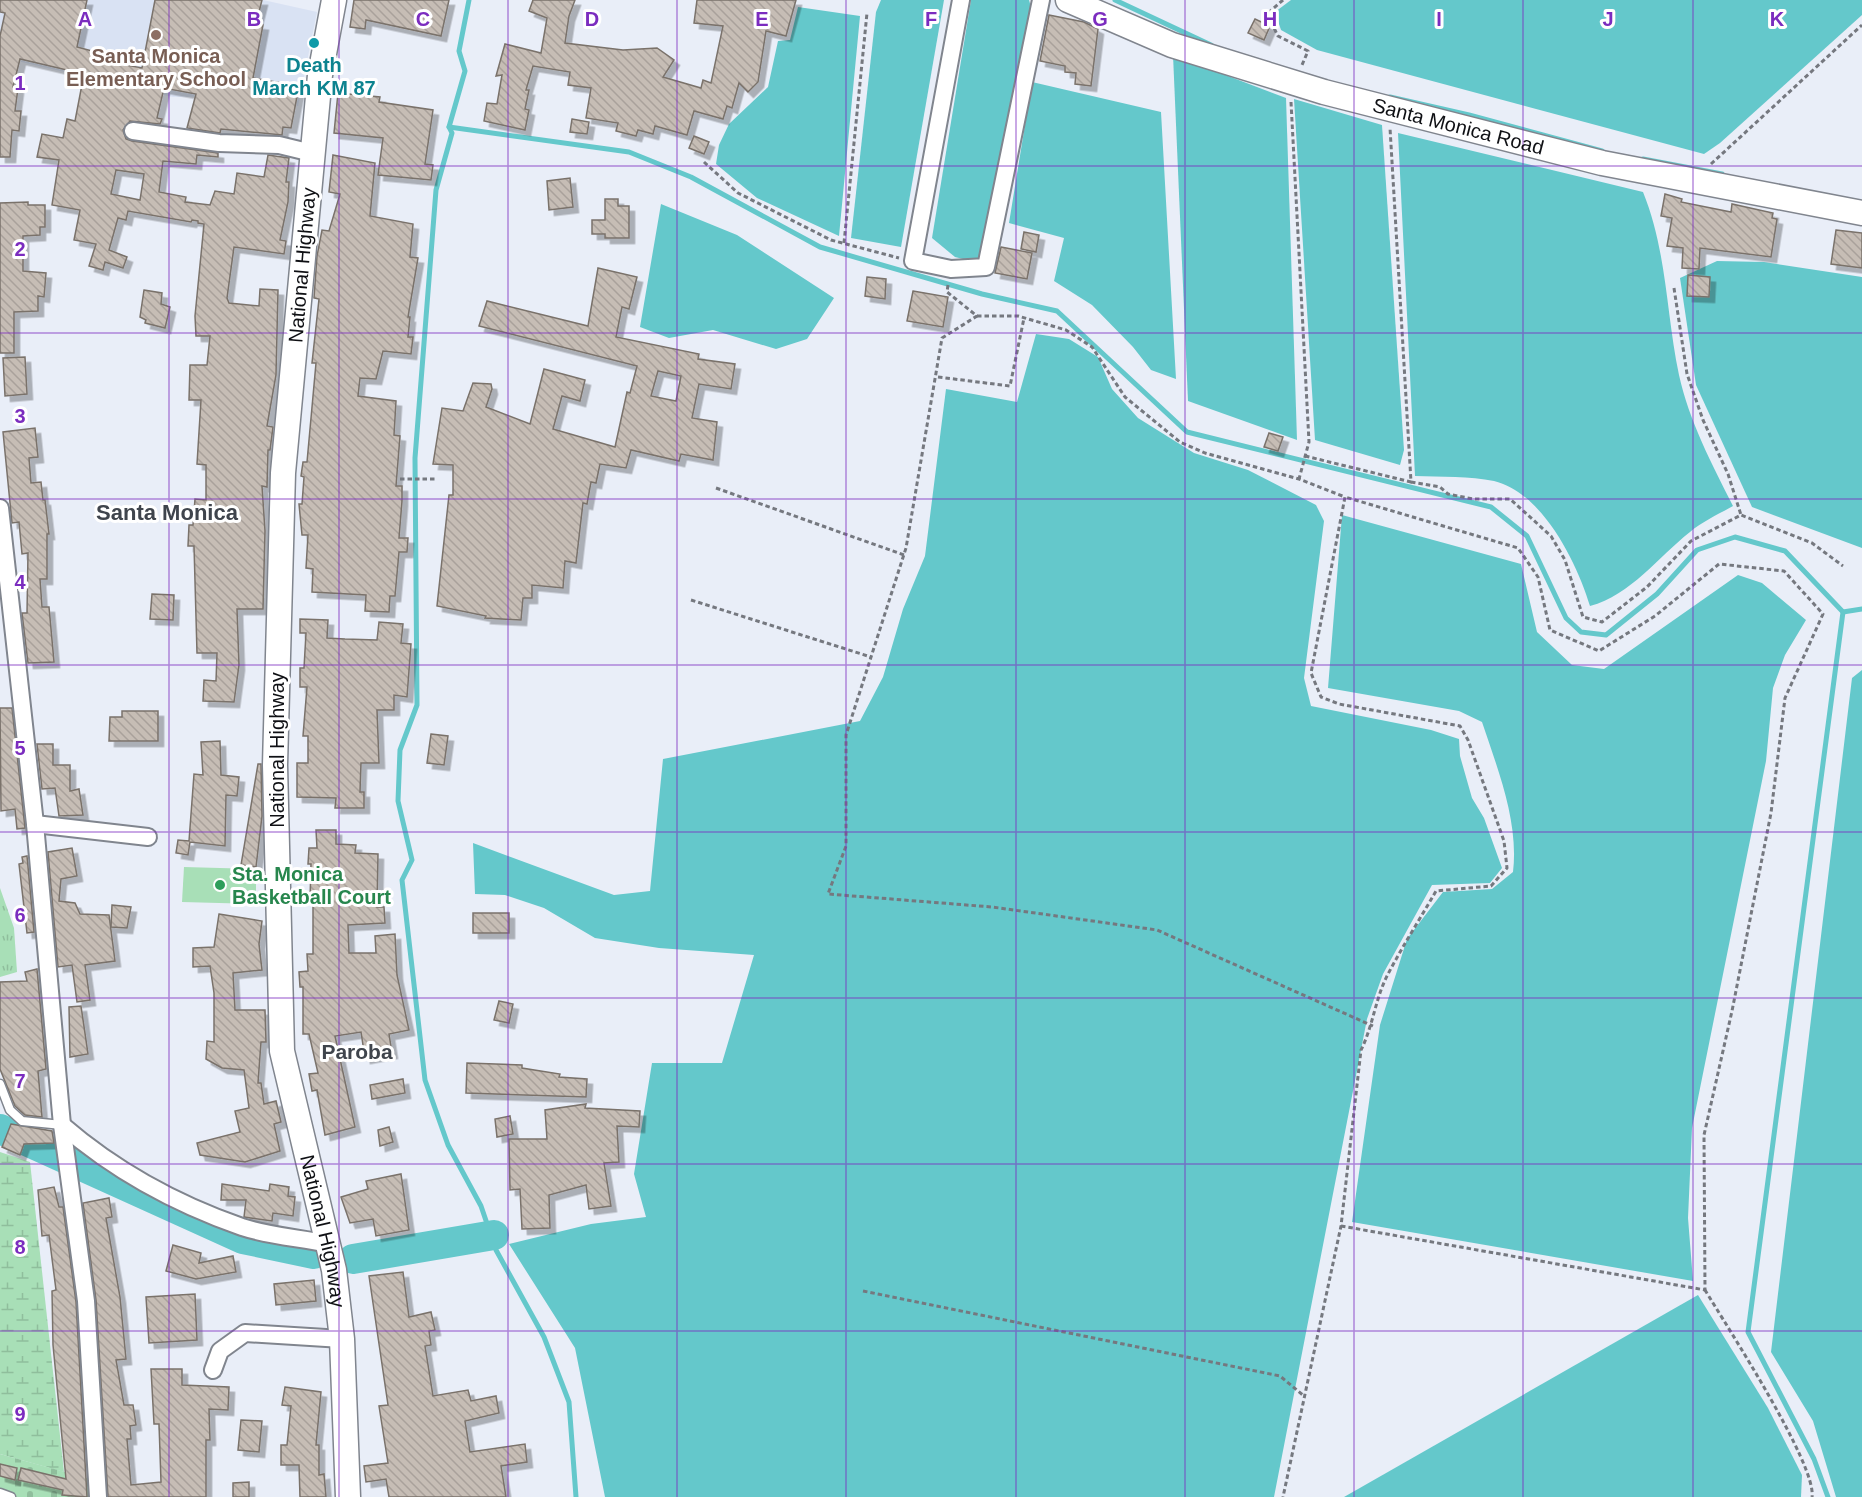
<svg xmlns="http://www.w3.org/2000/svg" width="1862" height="1497" font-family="Helvetica,sans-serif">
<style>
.built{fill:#d9e2f3}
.grass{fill:url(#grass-tufts)}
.wetland{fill:url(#wetland-marsh)}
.cemetery{fill:url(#cemetery-stones)}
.garden{fill:#a8dfb7}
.water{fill:#64c8cb}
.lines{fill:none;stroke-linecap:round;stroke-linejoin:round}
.stream{stroke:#64c8cb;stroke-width:5}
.river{stroke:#64c8cb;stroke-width:30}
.building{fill:url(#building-back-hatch);stroke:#7a726b;stroke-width:1.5;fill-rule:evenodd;filter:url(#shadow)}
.lane-casing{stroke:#80858e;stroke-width:11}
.street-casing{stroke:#80858e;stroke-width:20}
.secondary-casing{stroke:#80858e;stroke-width:27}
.path{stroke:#75787f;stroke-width:3;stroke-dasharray:4.5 3;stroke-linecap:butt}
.lane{stroke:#fff;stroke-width:8}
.street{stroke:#fff;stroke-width:16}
.secondary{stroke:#fff;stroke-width:24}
.grid{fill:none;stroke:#7b2cbf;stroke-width:1.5;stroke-opacity:0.55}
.education-dot{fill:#8d6e63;stroke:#fff;stroke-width:2}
.culture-dot{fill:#0f9aa8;stroke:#fff;stroke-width:2}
.leisure-dot{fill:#2e9e5b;stroke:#fff;stroke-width:2}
.labels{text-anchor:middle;stroke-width:6;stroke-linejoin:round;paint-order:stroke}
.education-label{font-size:20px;font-weight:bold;fill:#785e54;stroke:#fff}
.culture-label{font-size:20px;font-weight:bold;fill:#0d838f;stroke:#fff}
.street-label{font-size:20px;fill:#0f1014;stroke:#fff}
.leisure-label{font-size:20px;font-weight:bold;fill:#27864d;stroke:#fff;text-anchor:start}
.neighbourhood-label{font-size:21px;font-weight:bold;fill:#3f444c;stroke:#fff}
.quarter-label{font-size:22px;font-weight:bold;fill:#3f444c;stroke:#fff}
.grid-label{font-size:20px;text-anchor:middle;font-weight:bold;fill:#7b2cbf;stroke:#fff;stroke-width:6;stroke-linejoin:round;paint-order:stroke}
</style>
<defs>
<pattern id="grass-tufts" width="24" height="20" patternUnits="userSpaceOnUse" patternTransform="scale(1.5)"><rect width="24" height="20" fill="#a8dfb7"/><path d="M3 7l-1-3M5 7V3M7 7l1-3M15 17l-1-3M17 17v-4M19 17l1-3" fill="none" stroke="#8fbe9c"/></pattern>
<pattern id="wetland-marsh" width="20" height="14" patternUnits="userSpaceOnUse" patternTransform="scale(1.5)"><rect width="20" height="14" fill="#a8dfb7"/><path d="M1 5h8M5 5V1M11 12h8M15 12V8" fill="none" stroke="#8fbe9c"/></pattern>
<pattern id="cemetery-stones" width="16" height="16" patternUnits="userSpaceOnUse" patternTransform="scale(1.5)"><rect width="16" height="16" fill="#a8dfb7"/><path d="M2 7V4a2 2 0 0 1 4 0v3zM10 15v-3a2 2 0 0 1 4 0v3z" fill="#8fbe9c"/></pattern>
<pattern id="building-back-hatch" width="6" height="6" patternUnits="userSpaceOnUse" patternTransform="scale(1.5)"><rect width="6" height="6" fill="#c6bdb5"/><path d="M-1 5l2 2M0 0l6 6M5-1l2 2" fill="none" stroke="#a9a19b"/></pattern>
<filter id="shadow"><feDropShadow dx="5.5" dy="5.5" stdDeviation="0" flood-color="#0004"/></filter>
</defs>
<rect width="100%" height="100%" fill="#e9eef8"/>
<!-- built -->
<path class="built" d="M0 0H263L317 12 298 106 248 96 173 97 0 57Z"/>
<!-- grass -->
<path class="grass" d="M0 888 14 928 17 972 0 977Z"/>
<!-- wetland -->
<path class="wetland" d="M0 1152 30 1162 64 1472 0 1454Z"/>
<!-- cemetery -->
<path class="cemetery" d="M0 1454 94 1480 95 1497H0Z"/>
<!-- garden -->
<path class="garden" d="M184 867 256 869V904L182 902Z"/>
<!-- water -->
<g class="water">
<path d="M881 0H944L901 247 851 238 876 12Z"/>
<path d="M971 0H1029L1031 7 983 264 955 257 932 238Z"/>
<path d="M1291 0H1862V15L1720 143 1704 154 1317 50 1281 30 1275 12Z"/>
<path d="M798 7 860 16 839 236 757 198 716 164 719 145 729 124 768 87 778 41 790 40Z"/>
<path d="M1173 55 1286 98 1297 440 1188 401Z"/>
<path d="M1032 82 1161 112 1176 379 1151 370 1133 347 1092 305 1054 281 1064 238 1009 223Z"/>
<path d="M1294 99 1382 125 1404 450 1400 465 1315 440Z"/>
<path d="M1398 133 1643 192C1667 251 1666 313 1679 375 1689 421 1712 464 1733 506 1719 514 1703 521 1690 532 1658 557 1631 595 1590 606 1577 563 1543 493 1494 481 1470 476 1441 477 1415 476Z"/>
<path d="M661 204 737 235 834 298 807 339 776 349 713 330 669 338 640 327Z"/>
<path d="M1717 261 1764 262 1862 277V548L1752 507 1696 385 1680 278Z"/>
<path d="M1036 334 1069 339 1098 357 1112 389 1138 418 1194 453 1248 470 1316 505 1324 521 1304 678 1311 706 1431 730 1459 739 1460 756 1472 798 1484 818 1502 868 1490 883 1432 885 1383 974 1367 1019 1274 1497H605L575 1348 509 1244 591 1224 646 1217 634 1174 652 1063H722L754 955 659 948 595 938 544 908 505 895 475 894 473 843 614 895 650 891 663 759 860 721 883 677 903 609 925 556 946 389 1017 402Z"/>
<path d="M1342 515 1521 564 1537 632 1572 665 1604 669 1738 575 1762 583 1806 620 1785 655 1773 688 1766 761 1692 1128 1688 1218 1693 1281 1352 1222 1380 1025 1407 939 1443 892 1492 889 1513 872C1519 822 1498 770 1482 722L1459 711 1328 688Z"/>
<path d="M1862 670V1497H1836L1813 1421 1771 1352 1852 678Z"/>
<path d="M1698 1295 1768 1408 1802 1475 1801 1497H1344Z"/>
</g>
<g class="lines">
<!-- stream -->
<g class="stream">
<path d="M469 0 459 51 465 71 449 127 452 133 436 190 415 458 417 705 400 750 398 801 412 860 402 880 425 1080 448 1145 481 1206 496 1250 544 1337 569 1402 576 1497"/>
<path d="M1115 0 1211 45"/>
<path d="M1390 97 1469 115 1602 151"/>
<path d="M449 127 629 152 691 177 820 247 982 294 1057 311 1187 432 1491 507 1527 536 1566 618 1581 632 1606 635 1657 594 1697 550 1735 537 1785 551 1843 612 1748 1332 1814 1459 1828 1497"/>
<path d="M1643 159 1722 174"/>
<path d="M1843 612 1862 609"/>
</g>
<!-- river -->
<g class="river">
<path d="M0 1129 243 1239 314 1254"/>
<path d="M353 1259 494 1235"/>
</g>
</g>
<!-- building -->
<g class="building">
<path d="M0 0H87L77 47 111 56 109 62 142 68 155 0H262L256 24 263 25 253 78 299 86 291 128 283 127 282 135 221 129 220 133 187 128 196 94 164 88 157 118 162 119 160 124 130 121 123 130 126 139 132 141 218 153V157L197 155 196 164 163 161 159 192 186 197 185 202 210 205 215 191 234 194 237 173 264 177 268 155 289 158 286 182H289L288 202 280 240 286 241 284 254 234 247 227 298 229 303 259 306 260 289 278 290 276 375 267 426 273 427 270 450H268L267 487 262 486 265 531 263 609H237L239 665 234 702 203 701 204 680 216 681 217 653H197L194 546H188L189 525H193L195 499 206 500V465L197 464 201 400H189L190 365H207L210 336H196L195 316 204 224 198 223V221L192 220 191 222 128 211 126 220 118 218 109 250 127 257 123 268 105 262 103 270 89 266 96 244 74 240 80 210 52 205 59 160 37 157 42 134 63 138 67 119 75 121 84 74 20 59 13 87 18 88 15 111H21L19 131 12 130 10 157H0V36L5 13 0 12ZM116 170 144 174 140 200 111 194Z"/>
<path d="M354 0H449L441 36 366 20 365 29 350 27Z"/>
<path d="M533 0H575L569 16 565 43 623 50 657 48 674 60 663 77 701 88 703 80 711 83 723 26 694 23 697 0H796L786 36 766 31 758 82 748 92 739 83 732 108 727 106 723 119 694 111 687 135 655 126 653 134 638 130 636 136 616 131 618 123 586 118 591 88 568 85 570 72 533 66 526 90H529L525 109 529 110 525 130 484 121 487 103 497 104 502 75 496 76 505 44 541 53 547 18 529 11Z"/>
<path d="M1049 15 1084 22 1098 29 1091 86 1075 84 1076 73 1065 72V66L1040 61Z"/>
<path d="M1255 19 1270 26 1264 40 1248 33Z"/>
<path d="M338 93 380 97 379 102 433 110 425 164 433 165 431 180 378 175 383 138 334 133Z"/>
<path d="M572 119 589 122 587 134 570 132Z"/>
<path d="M694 136 709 142 704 154 689 148Z"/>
<path d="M333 155 375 163 370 216 413 224 410 257 418 258 408 317H410L408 337H413L411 354 383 351 376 379 360 378 358 396 396 401 394 435 400 436 396 486H402V501L399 538H408L407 552H399L395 596H390L389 612 365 611 366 595 312 592 313 569 306 568 308 535H302L299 504H302L304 477 301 476 303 462H307L316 363H312L319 299 314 298 317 256 322 230 329 231 340 194 329 192Z"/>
<path d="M570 178 573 207 549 210 547 181Z"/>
<path d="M1665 194 1682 199 1681 202 1731 212 1732 204 1773 213 1772 218 1777 219 1771 257 1700 248 1699 269 1682 268 1683 248 1667 246 1672 218 1661 216Z"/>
<path d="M605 199H618V206H629V238H605V234H592V220H605Z"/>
<path d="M28 202V205H45V227H40V235L23 236V271L46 273 44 297 38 296V311L14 312V353H0V203Z"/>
<path d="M1836 230 1862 233V268L1831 264Z"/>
<path d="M1024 232 1039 235 1036 252 1021 249Z"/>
<path d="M1001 247 1032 253 1027 279 995 273Z"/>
<path d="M598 268 637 277 629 309 622 307 616 337 699 354 698 359 735 364 731 389 699 384 692 418 717 422 713 460 681 454 679 461 631 450 626 468 600 464 596 483 591 482 587 504 583 503 576 563 565 561 563 588 532 585V598H523L521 620 485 618 486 616 437 606 449 495H453V465L433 464 442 408 463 411 473 383 491 384 492 389 486 407 530 424 544 369 585 380 580 401 562 396 553 429 615 447 627 392 630 393 637 366 479 326 487 301 588 326ZM658 371 681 376 676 401 651 396Z"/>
<path d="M1688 275 1710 277 1709 297 1687 296Z"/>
<path d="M867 277 886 279 885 299 865 296Z"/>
<path d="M144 290 162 293 161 304 170 307 165 328 145 323 146 320 140 317Z"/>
<path d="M913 291 948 297 943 327 907 321Z"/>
<path d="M25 357 27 394 5 396 3 358Z"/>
<path d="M35 428 38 457 29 458 31 483 41 482 43 500H45L49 534H47V579H40L42 607H49L54 662 28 663 22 613H27L28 553 22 554 19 522 12 523 3 432Z"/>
<path d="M1269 433 1283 437 1278 451 1264 447Z"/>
<path d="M152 594 174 595 173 620 150 619Z"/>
<path d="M300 619 328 620 327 638 345 639 377 640 379 622 403 624 401 643 411 644 407 697 394 695V710H377L379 763H361L360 792H364V808H335L336 798 297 797V763H308V736H303L307 687H300V668H304L306 633H300Z"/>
<path d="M0 708H12L25 828 17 829 15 809 1 811Z"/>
<path d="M122 711H158V741H109L110 717H122Z"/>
<path d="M431 734 448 736 444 765 427 763Z"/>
<path d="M220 741 221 775 239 777 237 796 226 795 225 846 190 842 188 855 176 853 178 840 189 841 194 774 203 775 201 742Z"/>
<path d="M37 744H53V765H70V791L79 789 83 815 59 816 55 788 42 789Z"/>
<path d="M258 764H261L262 816 256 867 241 865Z"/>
<path d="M316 830H336V844L356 845 355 853 378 854 377 907H384L385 923 348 925 349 953H376L375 936 395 934 397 975 409 1030 389 1034 392 1053 365 1058 361 1032 335 1036 355 1127 325 1135 317 1090 312 1091 309 1074 318 1073 309 1034H303V987H300L299 972 308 971 307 954H313V901H310L311 864H308L309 848H317Z"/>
<path d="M72 848 77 876 61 879 59 901 75 903 80 914 109 915 115 961 85 965 90 1000 77 1002 72 965 58 967 48 852Z"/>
<path d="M27 856 34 932 27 933 19 864 23 863 22 857Z"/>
<path d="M112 905 131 907 127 928 111 927Z"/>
<rect x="473" y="913" width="36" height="20"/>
<path d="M219 914 262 921 259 944 262 970 233 973 235 1010H265L266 1042H261L258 1083H261L264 1104 276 1101 281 1122 274 1124 280 1151 245 1162 200 1155 197 1143 240 1132 235 1111 249 1108 244 1070 222 1068 206 1059 207 1041 214 1042V993L210 966 193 967V948L214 947Z"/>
<path d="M37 969 46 1069 38 1071 42 1117 25 1115 15 1106 0 1069V982L27 981 25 972Z"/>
<path d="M499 1001 513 1004 509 1023 494 1020Z"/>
<path d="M81 1006 88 1054 70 1057 69 1007Z"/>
<path d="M467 1063 522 1065V1068L560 1074 559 1077 587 1079 586 1097 466 1093Z"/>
<path d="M403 1079 405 1093 372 1099 370 1085Z"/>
<path d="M586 1104 585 1108 640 1111 639 1127 617 1126 619 1162 604 1163 611 1206 589 1209 586 1185 549 1195 550 1228 522 1229 520 1189 510 1190 509 1139H547L545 1110Z"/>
<path d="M510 1116 513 1134 497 1137 495 1119Z"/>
<path d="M11 1124 52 1131 54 1143 24 1144 20 1155 2 1147Z"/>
<path d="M389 1127 393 1142 380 1146 378 1130Z"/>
<path d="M401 1174 409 1230 376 1236 373 1219 350 1223 341 1197 368 1189 366 1181Z"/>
<path d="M222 1184 269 1191 270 1184 289 1187 288 1196 295 1197 293 1216 273 1213 272 1221 244 1217 246 1200H221Z"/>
<path d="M54 1187 59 1207H63L76 1302 87 1497 62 1495 63 1490 18 1480 21 1468 66 1479 53 1345 52 1291 56 1290 49 1235 42 1236 38 1190Z"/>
<path d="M109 1198 112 1217 106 1218 120 1297 126 1359 116 1360 124 1405H133L136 1425 130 1426 131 1439H127L131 1485 161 1482 159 1424H154L151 1369H182V1385L229 1387 228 1410 209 1409 210 1440H206V1497H108L96 1300 83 1203Z"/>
<path d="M173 1245 201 1253 199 1263 233 1256 236 1272 196 1279 166 1271Z"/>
<path d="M403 1272 409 1317 431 1312 435 1330 429 1331 431 1345 425 1346 433 1396 468 1390 471 1401 496 1396 499 1413 465 1421 470 1452 525 1444 527 1462 501 1466 506 1497H389L386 1479 366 1482 364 1466 388 1463 379 1406 388 1405 369 1276Z"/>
<path d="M314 1280 316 1301 276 1305 274 1284Z"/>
<path d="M195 1294 197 1340 149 1343 146 1297Z"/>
<path d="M285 1387 321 1392 316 1445H319V1475L324 1474 326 1497H300L299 1465H281V1445H287L291 1406 282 1405Z"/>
<path d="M241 1420 262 1421 259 1452 238 1450Z"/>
<path d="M0 1464 17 1468 15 1480 0 1476Z"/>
<path d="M249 1482V1497H233V1483Z"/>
</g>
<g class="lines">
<defs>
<g id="lane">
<path d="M0 1084 10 1110 22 1121 62 1125"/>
<path d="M0 1493 11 1497"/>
</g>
<g id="street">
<path d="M961 0 913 261 951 269 986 267 1041 0"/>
<path d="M133 131 219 143 279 145 312 153"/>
<path d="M0 508 35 824 62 1125 86 1301 98 1497"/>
<path d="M35 824 148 837"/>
<path d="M62 1125C114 1170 176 1204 242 1227 269 1236 300 1238 328 1244"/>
<path d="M213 1370 220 1351 245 1333 342 1339"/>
</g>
<g id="secondary">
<path id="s1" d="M334 0 320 75 283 473 275 765 282 1051 334 1270 342 1339 348 1497"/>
<path id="s2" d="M1068 0 1172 45 1324 92 1602 163 1862 213"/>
</g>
</defs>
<!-- lane casing -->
<use href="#lane" class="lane-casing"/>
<!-- street casing -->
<use href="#street" class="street-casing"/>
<!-- secondary casing -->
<use href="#secondary" class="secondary-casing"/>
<!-- path -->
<g class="path">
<path d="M1283 0 1267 14 1278 36 1308 51 1302 65"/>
<path d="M1291 102 1309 442 1299 479"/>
<path d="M704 162 738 193 831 240 899 258"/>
<path d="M1711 164 1862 25"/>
<path d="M844 243 867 13"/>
<path d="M948 285 947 292 977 316 942 338 906 548 846 735V846L828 894 992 907 1157 930 1373 1026"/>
<path d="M1674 288 1687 374 1703 420 1728 474 1741 515"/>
<path d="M977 316H1018L1066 330 1092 347 1125 397 1180 442 1205 453 1299 479 1345 497 1311 673 1321 697 1339 704 1460 726 1468 740 1504 841 1507 868 1491 886 1436 891C1420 919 1402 947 1387 976 1375 1000 1373 1026 1361 1050L1341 1226 1283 1497"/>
<path d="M938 377 1010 386 1024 318"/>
<path d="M1305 456 1411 482 1390 128"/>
<path d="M400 479H435"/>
<path d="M1411 482 1440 487 1448 494 1473 499H1510L1551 536 1565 560 1583 617 1602 622 1647 587 1691 541 1741 515 1812 543 1843 566"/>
<path d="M716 488 904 555"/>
<path d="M691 600 871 657"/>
<path d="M1341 1226 1705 1290 1704 1135 1732 1011 1771 813 1785 698 1823 614 1784 571 1719 564 1655 616 1599 651 1550 630 1538 577 1518 548 1345 497"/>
<path d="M1705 1290C1726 1325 1817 1465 1812 1497"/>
<path d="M863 1291 1280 1376 1304 1396"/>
</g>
<!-- lane -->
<use href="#lane" class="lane"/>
<!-- street -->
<use href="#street" class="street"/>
<!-- secondary -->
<use href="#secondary" class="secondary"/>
</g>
<!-- grid -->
<path class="grid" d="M169 0V1497M339 0V1497M508 0V1497M677 0V1497M846 0V1497M1016 0V1497M1185 0V1497M1354 0V1497M1523 0V1497M1693 0V1497M0 166H1862M0 333H1862M0 499H1862M0 665H1862M0 832H1862M0 998H1862M0 1164H1862M0 1331H1862"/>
<!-- markers -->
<circle class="education-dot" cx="156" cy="35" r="6"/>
<circle class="culture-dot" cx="314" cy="43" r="6"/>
<circle class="leisure-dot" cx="220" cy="885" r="6"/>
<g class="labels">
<!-- education labels -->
<g class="education-label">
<text x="156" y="63">Santa Monica<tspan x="156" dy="23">Elementary School</tspan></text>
</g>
<!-- culture labels -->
<g class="culture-label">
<text x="314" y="72">Death<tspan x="314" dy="23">March KM 87</tspan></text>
</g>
<!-- street labels -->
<g class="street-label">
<text dy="7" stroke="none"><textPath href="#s2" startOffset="411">Santa Monica Road</textPath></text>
<text transform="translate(302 265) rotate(-85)" y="7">National Highway</text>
<text transform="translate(277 750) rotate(-90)" y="7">National Highway</text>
<text dy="7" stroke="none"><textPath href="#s1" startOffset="1239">National Highway</textPath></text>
</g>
<!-- leisure labels -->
<g class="leisure-label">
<text x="232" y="881">Sta. Monica<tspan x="232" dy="23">Basketball Court</tspan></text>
</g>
<!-- neighbourhood labels -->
<g class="neighbourhood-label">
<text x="357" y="1059">Paroba</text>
</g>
<!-- quarter labels -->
<g class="quarter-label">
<text x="167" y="520">Santa Monica</text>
</g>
</g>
<g class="grid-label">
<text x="85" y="26">A</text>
<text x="254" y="26">B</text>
<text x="423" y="26">C</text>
<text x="592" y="26">D</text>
<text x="762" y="26">E</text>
<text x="931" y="26">F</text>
<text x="1100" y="26">G</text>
<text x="1270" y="26">H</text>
<text x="1439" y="26">I</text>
<text x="1608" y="26">J</text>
<text x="1777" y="26">K</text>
<text x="20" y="90">1</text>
<text x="20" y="256">2</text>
<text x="20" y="423">3</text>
<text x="20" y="589">4</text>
<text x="20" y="755">5</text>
<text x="20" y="922">6</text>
<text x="20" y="1088">7</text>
<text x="20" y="1254">8</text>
<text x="20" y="1421">9</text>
</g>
</svg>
